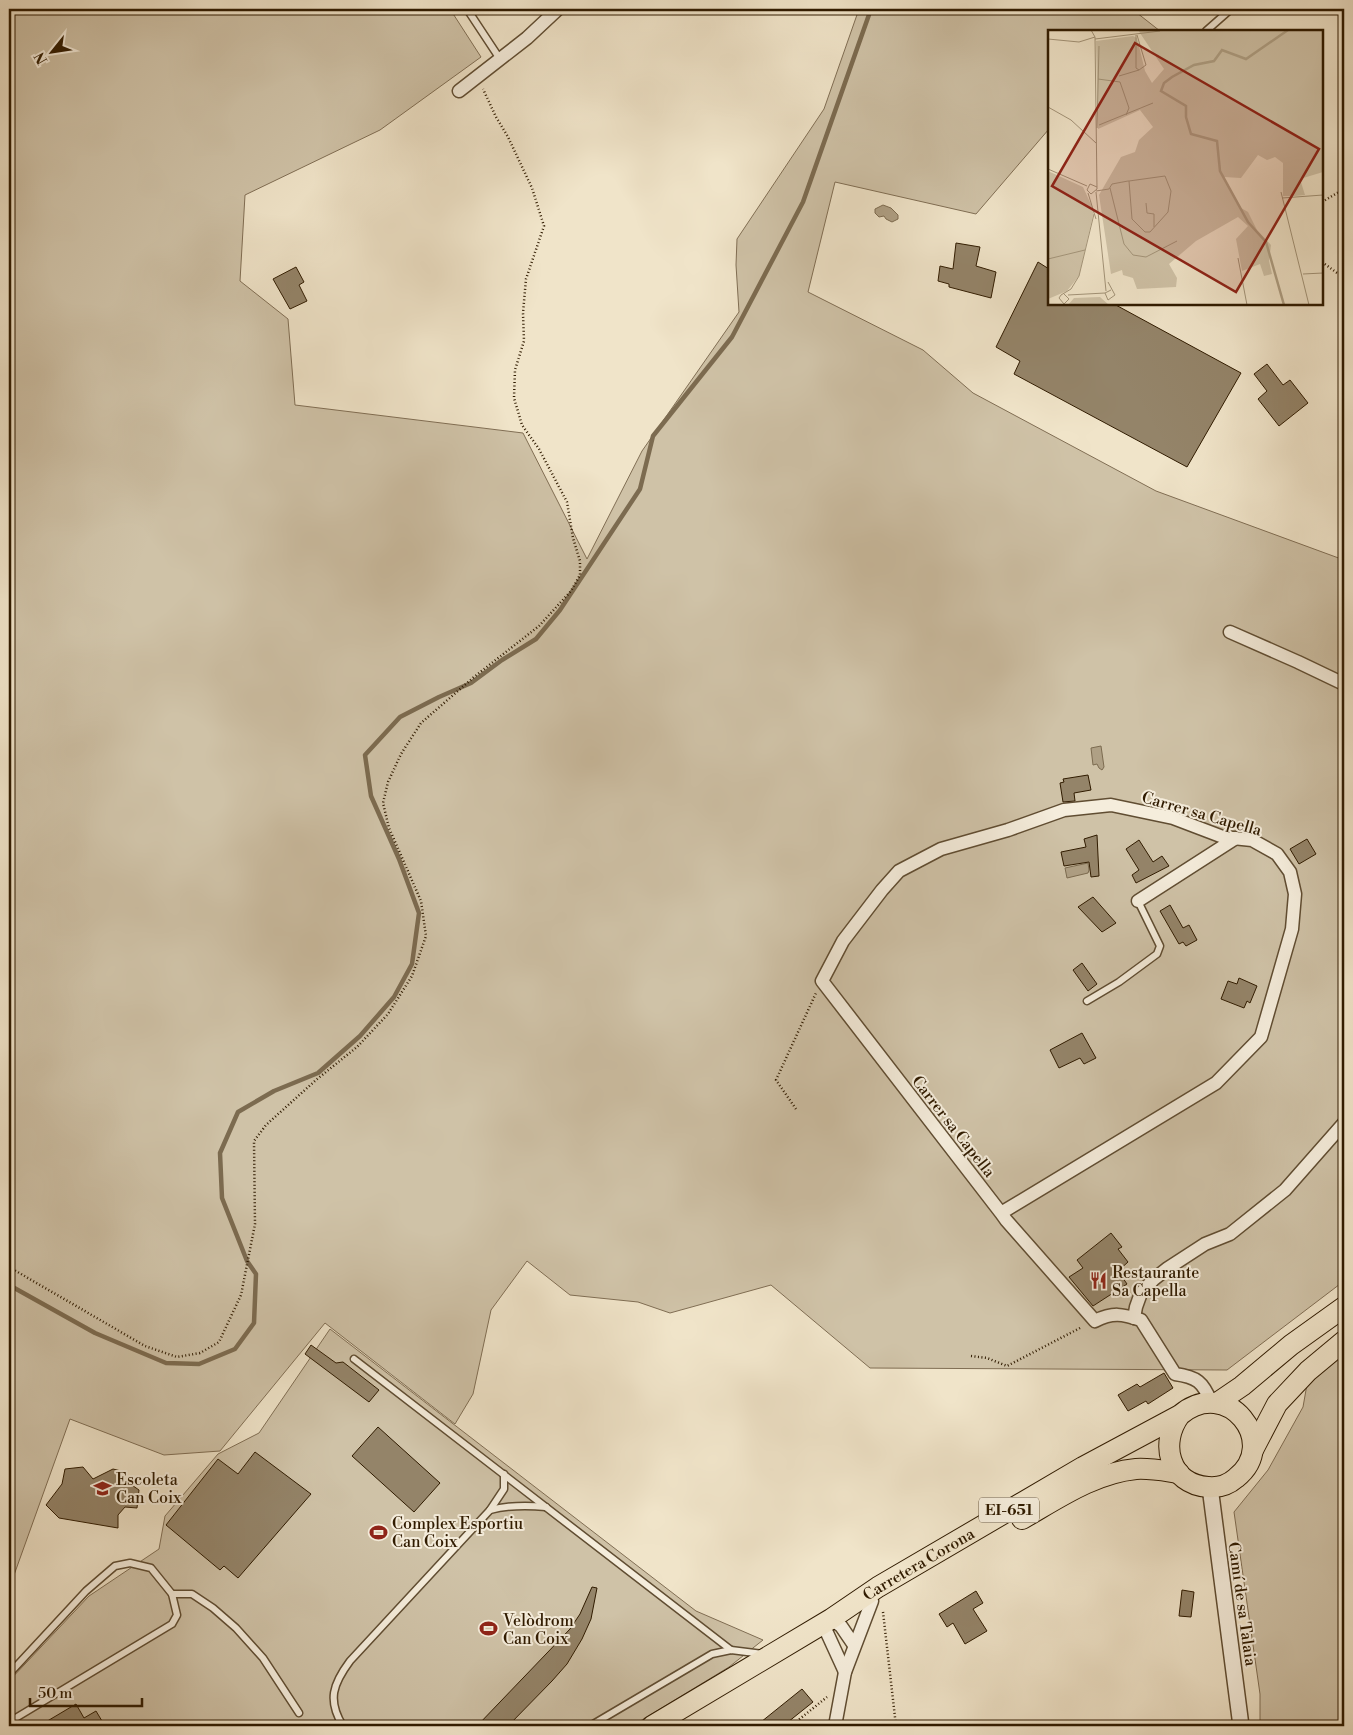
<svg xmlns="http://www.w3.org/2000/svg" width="1353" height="1735" font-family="'Libre Bodoni',serif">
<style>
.green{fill:#cfc2a7;stroke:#806e54}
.water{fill:#afa085;stroke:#7c6b50}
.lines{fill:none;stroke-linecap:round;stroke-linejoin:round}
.stream{stroke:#7c6b50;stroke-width:4.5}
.building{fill:#948469;stroke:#301b00}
.service-casing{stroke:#604d32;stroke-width:9}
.minor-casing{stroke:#604d32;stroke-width:15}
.tertiary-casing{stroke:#604d32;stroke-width:18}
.primary-casing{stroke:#301b00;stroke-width:22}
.path{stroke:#301b00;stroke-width:2.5;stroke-dasharray:1 2.5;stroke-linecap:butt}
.service{stroke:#f5eddc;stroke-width:6}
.minor{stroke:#f5eddc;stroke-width:12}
.tertiary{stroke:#f5eddc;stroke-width:15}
.primary{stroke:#f0e4c9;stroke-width:20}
.labels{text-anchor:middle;stroke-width:4;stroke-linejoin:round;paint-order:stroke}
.shield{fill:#f5eddc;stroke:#6b5a42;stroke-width:1}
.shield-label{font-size:15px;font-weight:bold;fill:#301b00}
.street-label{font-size:16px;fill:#301b00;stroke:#f5eddc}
.poi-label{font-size:16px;fill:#301b00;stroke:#f5eddc;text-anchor:start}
.inset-river{fill:none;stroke:#afa085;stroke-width:2.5}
.inset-road{fill:none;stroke:#a39479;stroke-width:1}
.view{fill:#8f2418;fill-opacity:0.15;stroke:#8f2418;stroke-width:2.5}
.inset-edge{fill:none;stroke:#301b00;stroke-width:2.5}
</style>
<rect width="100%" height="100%" fill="#f0e4c9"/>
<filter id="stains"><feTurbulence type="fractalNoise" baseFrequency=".004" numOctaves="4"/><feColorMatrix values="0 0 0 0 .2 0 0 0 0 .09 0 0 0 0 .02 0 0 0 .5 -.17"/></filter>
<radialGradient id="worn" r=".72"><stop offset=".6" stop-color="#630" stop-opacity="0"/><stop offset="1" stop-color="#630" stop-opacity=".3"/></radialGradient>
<!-- green -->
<g class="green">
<path d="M9 9H283L287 13 291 9H450L481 57 380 130 245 195 240 281 288 319 295 405 523 433 587 559 642 451 739 312 736 265 737 239 824 109 859 9H1132L1160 31H1049V129L976 214 835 182 808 292 923 350 973 393 1156 491 1344 560V1281L1227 1370 870 1368 771 1285 670 1313 638 1302 570 1295 527 1261 491 1310 473 1394 455 1424 325 1323 220 1451 164 1455 70 1419 9 1589Z"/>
<path d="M330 1329 696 1611 763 1640 729 1667 632 1726H9V1681L89 1596 159 1549 165 1516 218 1454 259 1433Z"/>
<path d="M1344 1344V1726H1260V1694L1234 1512 1268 1470 1303 1407 1309 1373Z"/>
</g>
<!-- water -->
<g class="water">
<path d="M883 205 891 208 898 215V219L892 222 886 219 884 216 879 217 875 213V209Z"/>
<path d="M1101 746 1104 767 1102 770 1099 768 1097 764 1093 765 1091 748Z"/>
<path d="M1088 863 1089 870 1088 873 1067 878 1065 868Z"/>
</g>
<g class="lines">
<!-- stream -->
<path class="stream" d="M9 1285 95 1333 166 1363 199 1364 235 1349 254 1323 256 1274 247 1261 222 1198 220 1153 238 1112 274 1091 318 1073 360 1036 394 997 412 964 419 913 399 859 371 796 365 755 400 717 439 697 471 683 502 660 536 639 560 610 640 489 653 436 732 337 803 202 871 9"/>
</g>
<!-- building -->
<g class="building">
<path d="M956 243 980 247 976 266 996 272 991 298 949 287V284L938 281 940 266 953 269Z"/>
<path d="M1038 262 1049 269V304H1114L1241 373 1187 467 1014 374 1020 361 996 347Z"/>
<path d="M296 267 304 282 299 285 307 301 290 309 273 279Z"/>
<path d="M1267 364 1283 385 1290 380 1308 403 1279 426 1258 399 1267 391 1254 374Z"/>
<path d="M1088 775 1091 790 1074 793 1075 801 1063 802 1060 783 1064 782 1063 779Z"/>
<path d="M1097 835 1099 876 1091 877 1089 862 1064 866 1061 852 1086 847 1084 839Z"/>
<path d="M1307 839 1316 854 1299 864 1290 849Z"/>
<path d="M1139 840 1153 862 1162 856 1169 866 1136 883 1132 875 1139 870 1126 849Z"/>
<path d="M1093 897 1116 923 1102 932 1078 907Z"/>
<path d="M1170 905 1183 928 1189 925 1197 940 1186 946 1183 942 1179 944 1160 911Z"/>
<path d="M1082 963 1097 984 1088 991 1073 970Z"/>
<path d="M1239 978 1257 986 1250 1003 1247 1001 1244 1008 1221 999 1228 981 1237 984Z"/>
<path d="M1082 1033 1096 1058 1084 1064 1080 1058 1059 1068 1050 1050Z"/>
<path d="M1111 1233 1122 1247 1118 1249 1128 1262 1118 1271 1127 1284 1093 1306 1069 1277 1083 1268 1077 1260Z"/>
<path d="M311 1345 336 1363 343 1362 379 1390 369 1402 305 1354Z"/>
<path d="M1164 1373 1173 1388 1148 1404 1146 1401 1128 1411 1118 1395 1137 1384 1140 1387Z"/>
<path d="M378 1427 440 1483 414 1512 352 1456Z"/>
<path d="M255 1452 311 1494 238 1578 224 1566 220 1570 166 1525 218 1459 238 1474Z"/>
<path d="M83 1467 93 1479 113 1469 125 1472 123 1479 139 1490 137 1508 125 1507 118 1515V1528L59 1518 46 1505 62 1484 65 1469Z"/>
<path d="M592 1587 597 1588 591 1619 582 1639 567 1664 552 1681 508 1726H477L570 1629 580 1614Z"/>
<path d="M1182 1590 1194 1592 1191 1617 1179 1616Z"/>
<path d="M976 1591 983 1603 973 1609 987 1631 965 1644 953 1623 947 1627 939 1614Z"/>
<path d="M802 1689 813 1702 783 1726H756Z"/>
<path d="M76 1704 84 1718 96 1711 105 1726H39Z"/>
</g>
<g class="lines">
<defs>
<g id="service">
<path d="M467 9 500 59"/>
<path d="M1206 31 1231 9"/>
<path d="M1087 1001 1119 982 1157 954 1160 946 1138 901"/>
<path d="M354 1359 731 1650"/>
<path d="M490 1510 504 1489V1474"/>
<path d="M9 1674 86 1591 115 1566 130 1563 151 1568 172 1594"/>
<path d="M9 1722 172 1624 177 1615 172 1594H192L213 1608 236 1628 263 1658 299 1713"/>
<path d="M343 1726C327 1700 333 1684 350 1661L490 1510C509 1505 526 1505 546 1507"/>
<path d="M590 1726 712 1654 731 1650 763 1654"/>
</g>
<g id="minor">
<path d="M459 91 527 38 558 9"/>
<path d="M1230 632 1298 662 1344 684"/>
<path d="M1138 901 1236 838"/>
<path d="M1001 1213 1216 1083 1261 1037 1292 929 1295 894 1290 872 1277 854 1252 840 1223 837 1173 818 1111 805 1064 810 1008 830 941 849 899 871 882 890 843 941 822 981 1001 1213 1006 1220 1095 1321C1113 1312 1122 1314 1141 1320L1175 1374C1197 1377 1203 1382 1211 1402"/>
<path d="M1134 1318 1136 1307 1141 1293 1154 1279 1168 1268 1205 1244 1230 1234 1285 1190 1344 1123"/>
<path d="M831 1619 841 1626 854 1645"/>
<path d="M823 1624 845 1672"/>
<path d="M835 1726 845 1672 872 1601"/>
</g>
<path id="tertiary" d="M1210 1487 1241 1726"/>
<g id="primary">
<path d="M1217 1403 1242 1386 1291 1345 1344 1307"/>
<path d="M1253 1450 1277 1404 1308 1371 1344 1341"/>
<path d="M1022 1519C1057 1499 1094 1473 1136 1469 1150 1468 1165 1471 1179 1473"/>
<path id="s1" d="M652 1726 831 1619 878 1587 1083 1467 1180 1415C1227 1375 1281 1443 1236 1478 1228 1485 1218 1488 1208 1487 1169 1484 1159 1443 1180 1415"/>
</g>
</defs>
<!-- service casing -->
<use href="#service" class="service-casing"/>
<!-- minor casing -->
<use href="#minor" class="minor-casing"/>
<!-- tertiary casing -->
<use href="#tertiary" class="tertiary-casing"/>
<!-- primary casing -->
<use href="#primary" class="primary-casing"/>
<!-- path -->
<g class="path">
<path d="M1322 202 1344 189"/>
<path d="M1322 262 1344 278"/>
<path d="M796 1109 776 1080 816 993"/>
<path d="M9 1267 145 1346 177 1357 200 1353 219 1342 241 1295 255 1224 254 1141 266 1125 316 1080 357 1047 388 1014 412 976 426 936 421 901 389 828 383 803 388 782 401 754 421 723 474 677 539 626 571 591 580 575V561L573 538 567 502 539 449 522 425 514 398 515 370 524 341 523 313 526 279 544 226 532 188 508 137 496 117 483 89"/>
<path d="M971 1356 987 1358 1007 1366 1082 1327"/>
<path d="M883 1612 896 1726"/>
<path d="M791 1726 827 1697"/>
</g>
<!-- service -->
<use href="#service" class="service"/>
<!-- minor -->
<use href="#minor" class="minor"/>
<!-- tertiary -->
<use href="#tertiary" class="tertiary"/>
<!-- primary -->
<use href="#primary" class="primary"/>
</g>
<!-- icons -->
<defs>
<symbol id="restaurant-bare" viewBox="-9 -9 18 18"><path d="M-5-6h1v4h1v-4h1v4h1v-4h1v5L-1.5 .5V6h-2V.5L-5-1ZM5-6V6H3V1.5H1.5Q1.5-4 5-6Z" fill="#8f2418" stroke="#f5eddc" stroke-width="2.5" paint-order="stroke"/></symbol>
<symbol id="school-bare" viewBox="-9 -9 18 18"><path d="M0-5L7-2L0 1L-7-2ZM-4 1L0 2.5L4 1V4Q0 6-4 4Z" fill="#8f2418" stroke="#f5eddc" stroke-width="2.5" paint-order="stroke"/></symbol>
<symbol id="stadium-bare" viewBox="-9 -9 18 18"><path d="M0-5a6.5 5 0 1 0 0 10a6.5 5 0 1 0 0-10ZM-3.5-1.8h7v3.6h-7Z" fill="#8f2418" stroke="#f5eddc" stroke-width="2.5" paint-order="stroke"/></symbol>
</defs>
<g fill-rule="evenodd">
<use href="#restaurant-bare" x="1086" y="1268" width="25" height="25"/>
<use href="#school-bare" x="90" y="1476" width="25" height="25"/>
<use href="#stadium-bare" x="366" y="1520" width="25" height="25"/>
<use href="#stadium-bare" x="476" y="1616" width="25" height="25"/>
</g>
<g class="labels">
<!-- shield labels -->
<rect class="shield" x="979" y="1497.5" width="60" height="25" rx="4"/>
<g class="shield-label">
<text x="1009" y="1515">EI-651</text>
</g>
<!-- street labels -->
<g class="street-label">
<text transform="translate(1202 813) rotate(16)" y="6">Carrer sa Capella</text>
<text transform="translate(954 1126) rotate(52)" y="6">Carrer sa Capella</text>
<text dy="6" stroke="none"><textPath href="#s1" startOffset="312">Carretera Corona</textPath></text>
<text transform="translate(1243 1604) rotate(82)" y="6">Camí de sa Talaia</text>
</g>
<!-- poi labels -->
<g class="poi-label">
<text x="1112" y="1278">Restaurante<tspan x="1112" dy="18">Sa Capella</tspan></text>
<text x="116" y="1485">Escoleta<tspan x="116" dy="18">Can Coix</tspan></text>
<text x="392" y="1529">Complex Esportiu<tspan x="392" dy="18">Can Coix</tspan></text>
<text x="503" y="1626">Velòdrom<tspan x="503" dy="18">Can Coix</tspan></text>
</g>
</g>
<!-- overview -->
<g transform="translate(1048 30)">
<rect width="275" height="275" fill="#f0e4c9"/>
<path d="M90 0H275V142L252 149 257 165 247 166H235V133L227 127 219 130 210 125 193 148 176 147 193 178 200 182 209 200 223 215 221 231 224 244 216 246 212 234 194 241 188 209 200 196 190 187 148 211 121 234 129 248 128 257 89 259 85 248 75 245 74 240 63 244 51 165 73 127 87 122 91 110 105 97 92 80 50 99 48 11 85 6 89 8 97 41 104 53 116 39ZM0 141 35 157 46 181 31 246 19 261 0 269ZM52 267 61 275H20L26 268Z" fill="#cfc2a7"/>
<path class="inset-river" d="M236 275 218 212 200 192 172 141 169 111 143 104 138 87V76L113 61 116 53 124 47 146 35 166 31 174 20 198 29 240 0"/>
<path class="inset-road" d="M43 0 47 7 49 159 43 164 39 160 42 154 49 157M89 5 98 35 91 40M0 9 31 12 47 7M47 9 112 1M71 46 91 40 88 38V5M50 49 72 52 81 78 78 85M0 77 23 90 48 113M51 95 105 73M49 98 51 16M0 139 39 156M62 158 76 214 85 225 98 227 129 211M48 161 61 159 64 154 80 151H81L117 146 123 161 120 182 102 202H97L84 189 81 151M48 162 58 261M233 162 261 275M40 163 48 189M234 168 275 165M98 173 99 183 106 184V197M190 228 199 275M0 229 37 220M255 244 275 243M60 252 67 265 60 270 57 263 63 260M16 264 21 269 16 274 11 268 13 265 23 259 31 246 46 184M20 265 57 263"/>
<path class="view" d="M87 13 271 119 188 262 4 156Z"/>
<rect width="275" height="275" class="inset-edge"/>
</g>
<!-- margin -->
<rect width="1353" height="1735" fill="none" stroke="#f0e4c9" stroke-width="30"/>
<rect x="10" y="10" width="1333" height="1715" fill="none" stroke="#301b00" stroke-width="2.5"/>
<rect x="15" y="15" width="1323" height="1705" fill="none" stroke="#301b00"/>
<!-- north arrow -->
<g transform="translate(52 52) rotate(240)" stroke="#f5eddc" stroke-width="4" paint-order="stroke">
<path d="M0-4L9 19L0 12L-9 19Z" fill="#301b00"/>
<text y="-8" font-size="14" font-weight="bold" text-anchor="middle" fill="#301b00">N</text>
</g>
<!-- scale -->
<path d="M30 1698v8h112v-8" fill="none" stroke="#301b00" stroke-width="2.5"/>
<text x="38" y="1698" font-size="15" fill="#301b00" stroke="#f5eddc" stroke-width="4" paint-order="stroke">50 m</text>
<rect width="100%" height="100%" filter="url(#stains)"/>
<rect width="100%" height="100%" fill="url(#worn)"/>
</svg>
